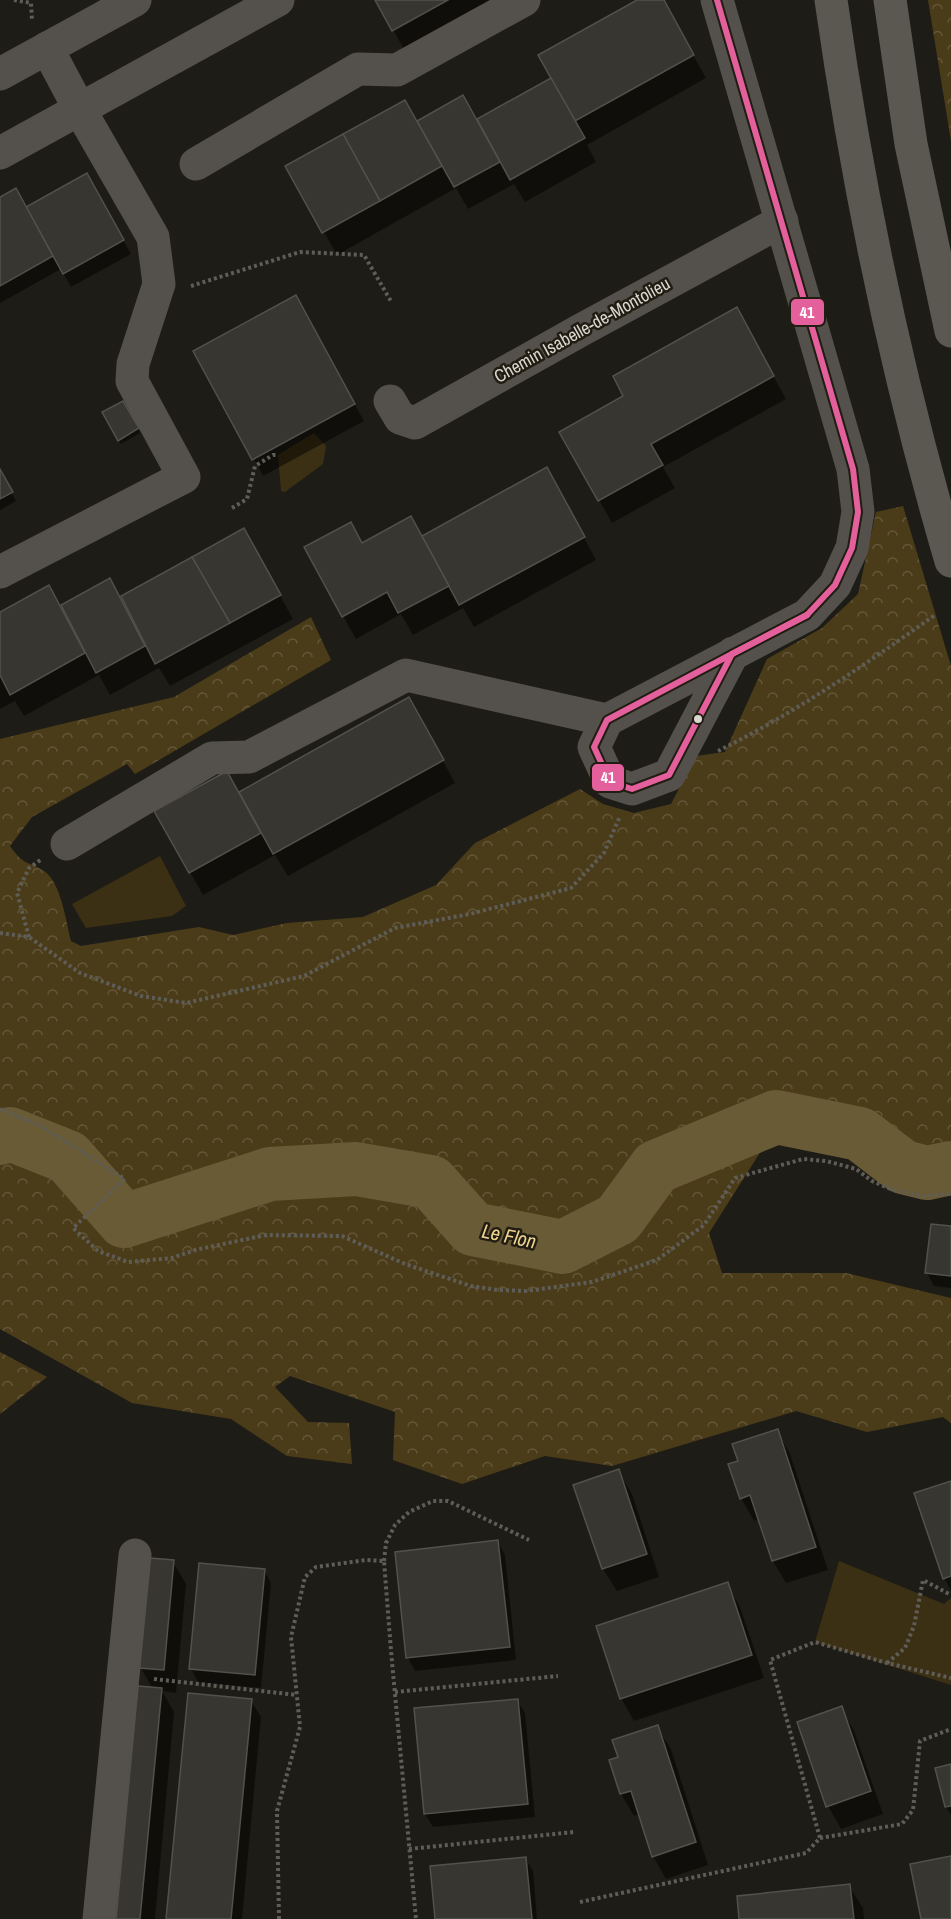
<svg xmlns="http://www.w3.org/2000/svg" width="951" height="1919" font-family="'Archivo Narrow',sans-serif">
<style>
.forest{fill:url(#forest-crowns)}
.green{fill:#3c3014}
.shadow{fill:#0007}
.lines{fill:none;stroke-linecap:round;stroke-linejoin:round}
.river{stroke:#6a5b37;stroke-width:54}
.building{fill:#383631;stroke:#53514c;stroke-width:1.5}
.path{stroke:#5f5d57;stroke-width:4;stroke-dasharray:3 3;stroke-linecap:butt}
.minor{stroke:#54514c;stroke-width:33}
.highway{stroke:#5a5850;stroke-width:33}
.bus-1-casing{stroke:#211d12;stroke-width:10}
.bus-1{stroke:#e4609c;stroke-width:6}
.bus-dot{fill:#dad7d0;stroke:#211d12;stroke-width:2}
.labels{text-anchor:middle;stroke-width:5;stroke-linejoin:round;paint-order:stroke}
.street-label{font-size:18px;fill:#dad7d0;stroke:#211d12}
.water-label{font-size:20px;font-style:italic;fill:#f0d391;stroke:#211d12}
.line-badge{stroke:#211d12;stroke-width:2}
.badge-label{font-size:16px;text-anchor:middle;font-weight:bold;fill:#fff}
</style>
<defs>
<pattern id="forest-crowns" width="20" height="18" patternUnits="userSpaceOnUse" patternTransform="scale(1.5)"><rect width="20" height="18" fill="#4b3c19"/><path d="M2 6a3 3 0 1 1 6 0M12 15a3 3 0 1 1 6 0" fill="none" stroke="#645739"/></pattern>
</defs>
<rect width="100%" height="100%" fill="#1e1c16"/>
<!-- forest -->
<g class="forest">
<path d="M928 0H951V141Z"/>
<path d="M903 506 951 666V1160L817 1127 761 1151 709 1233 722 1273H846L951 1298V1423L943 1417 867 1432 796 1411 612 1466 545 1456 462 1484 393 1460 395 1412 290 1376 275 1387 308 1422 349 1423 352 1464 287 1456 231 1419 132 1403 0 1329V739L174 697 311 617 331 660 135 774 127 764 32 817 10 846C24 866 26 860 44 871 61 882 66 922 71 941L81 946 199 927 233 935 287 923 363 917 436 885 475 843 580 789 603 804 634 813 671 804 696 756 725 752 767 659 822 628 858 594 876 512Z"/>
<path d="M0 1352 47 1377 0 1414Z"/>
</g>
<!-- green -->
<g class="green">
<path d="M314 433 326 446 323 464 285 492 281 491 278 455Z"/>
<path d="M160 856 186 906 172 916 86 928 72 904Z"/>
<path d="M839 1561 944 1604 951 1598V1685L815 1642Z"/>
</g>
<!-- shadow -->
<g class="shadow">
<path d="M377 0H502L406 53Z"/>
<path d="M640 0H662L706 78 587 145 596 162 525 202 514 184 468 209 456 188 337 255 288 167 417 123 463 97 477 121 553 78Z"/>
<path d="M87 175 131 254 71 287 61 269 0 303V199L26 209Z"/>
<path d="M305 314 364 421 263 476 254 459Z"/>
<path d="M749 332 786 399 663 467 675 488 612 523 561 432Z"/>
<path d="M122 403 140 433 121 444 104 413Z"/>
<path d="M547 469 596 560 474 627 463 608 413 635 401 614 356 639 343 616 362 545 422 537Z"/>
<path d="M0 471 16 501 0 510Z"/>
<path d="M244 531 293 619 170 686 159 668 110 695 99 675 24 716 15 701 0 709V613L60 607 110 580 120 598Z"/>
<path d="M409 699 455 783 288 876 275 855 203 895 156 812 239 794Z"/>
<path d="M951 1228V1288L934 1286 927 1273Z"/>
<path d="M777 1431 790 1454 828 1570 786 1583 773 1561 760 1519 754 1521 741 1498 740 1462Z"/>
<path d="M618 1471 632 1494 659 1577 617 1591 603 1569 575 1486Z"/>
<path d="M951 1482V1590L944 1578Z"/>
<path d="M498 1542 505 1555 516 1660 415 1671 408 1658Z"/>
<path d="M173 1562 186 1584 176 1693 162 1691 174 1712 155 1919H117L153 1689 141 1668Z"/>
<path d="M264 1570 271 1583 261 1688 198 1682 191 1669Z"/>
<path d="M727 1584 740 1607 764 1678 634 1721 621 1698Z"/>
<path d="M517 1700 525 1713 535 1817 433 1827 425 1814Z"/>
<path d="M251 1701 261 1717 242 1919H167Z"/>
<path d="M841 1708 854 1731 883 1814 841 1829 828 1806Z"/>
<path d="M657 1727 671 1749 708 1865 666 1879 653 1856 640 1814 634 1816 621 1794 620 1757Z"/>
<path d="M951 1765V1815L946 1807Z"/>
<path d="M525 1858 533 1871 537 1919H437Z"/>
<path d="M849 1886 863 1908 864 1919H741Z"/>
</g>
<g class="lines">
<!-- river -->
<path class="river" d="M0 1138 10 1134 68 1157 124 1221 270 1174 356 1169 431 1182 473 1229 563 1247 618 1219 656 1167 776 1117 860 1134 903 1167 927 1173 951 1168"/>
</g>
<!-- building -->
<g class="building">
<path d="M375 0H448L392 31Z"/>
<path d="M637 0H664L694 55 575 121 538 55Z"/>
<path d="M551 78 585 138 510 180 477 119Z"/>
<path d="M463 95 500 162 454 187 417 121Z"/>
<path d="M405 100 442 166 380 201 343 134Z"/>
<path d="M343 134 380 201 322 233 285 166Z"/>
<path d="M87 173 124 240 63 274 26 207Z"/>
<path d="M16 188 53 256 0 286V197Z"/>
<path d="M296 295 355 404 252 460 193 351Z"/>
<path d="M737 307 774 376 651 444 663 465 598 501 559 432 623 396 613 376Z"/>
<path d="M123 401 139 428 118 441 102 412Z"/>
<path d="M547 467 585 537 459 605 422 536Z"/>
<path d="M0 469 13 492 0 499Z"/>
<path d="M411 516 449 586 398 613 387 592 342 617 304 547 351 522 362 543Z"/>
<path d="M244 528 281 595 230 623 192 557Z"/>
<path d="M192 557 230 623 155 664 121 596Z"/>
<path d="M110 578 145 646 96 673 61 605Z"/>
<path d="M49 585 85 653 10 695 0 675V612Z"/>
<path d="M409 697 444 760 273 854 239 792Z"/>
<path d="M227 771 261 833 189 873 154 811Z"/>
<path d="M931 1224 951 1226V1276L925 1273Z"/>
<path d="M778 1429 816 1547 772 1561 750 1495 740 1499 728 1464 738 1461 732 1444Z"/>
<path d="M619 1469 647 1554 602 1569 573 1485Z"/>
<path d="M951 1481V1576L943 1579 914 1493Z"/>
<path d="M498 1540 510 1647 406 1658 395 1552Z"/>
<path d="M150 1558 174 1560 164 1670 139 1668Z"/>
<path d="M199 1563 265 1569 255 1675 189 1669Z"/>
<path d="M728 1582 752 1655 620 1699 596 1626Z"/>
<path d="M138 1686 162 1688 140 1919H116Z"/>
<path d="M188 1693 252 1699 231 1919H166Z"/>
<path d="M518 1699 528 1804 424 1814 414 1708Z"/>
<path d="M842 1706 871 1791 826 1807 797 1722Z"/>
<path d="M658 1725 696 1842 652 1857 631 1791 620 1794 609 1760 618 1757 612 1740Z"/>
<path d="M951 1764V1806L945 1807 935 1768Z"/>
<path d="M951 1856V1919H921L910 1864Z"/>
<path d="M526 1857 532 1919H435L430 1866Z"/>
<path d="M850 1884 854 1919H739L737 1896Z"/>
</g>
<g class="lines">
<!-- path -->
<g class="path">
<path d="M14 0 31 3 32 21"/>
<path d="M191 286 300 252 364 255 392 303"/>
<path d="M232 508 247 499 255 466 273 455H278"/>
<path d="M718 751C795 713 866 664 935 615"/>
<path d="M0 933 29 937 80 973 141 996 186 1003 304 976 395 928 470 914 571 888 604 853 620 816"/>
<path d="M29 937 17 893 29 868 42 859"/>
<path d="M0 1109 41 1126 125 1179 73 1228 98 1251 128 1262 172 1258 195 1250 266 1235 342 1236 405 1264 471 1286 498 1290 526 1291 592 1282 657 1260 704 1225 735 1178 803 1159 826 1161 856 1169 872 1181 893 1190 924 1196 951 1194"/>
<path d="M384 1561 386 1543 395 1525 409 1512 433 1501H448L529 1540"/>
<path d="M887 1663 905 1648 914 1626 923 1580 951 1595"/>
<path d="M154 1679 297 1695"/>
<path d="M395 1692 558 1676"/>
<path d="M820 1838 902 1824 913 1810 920 1741 951 1729"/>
<path d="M409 1849 574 1832"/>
<path d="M580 1902 806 1853 820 1838 770 1660 815 1642 887 1663 951 1678"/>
<path d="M279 1919 277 1811 300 1727 291 1637 305 1577 316 1567 366 1560 384 1561 391 1651 416 1919"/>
</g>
<!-- minor -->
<g class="minor">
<path d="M717 0 853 469 858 512 852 548 835 585 807 615 607 720 594 747 610 782 632 789 669 775 733 653"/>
<path d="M0 74 135 0"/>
<path d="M0 153 278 0"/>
<path d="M196 164 358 69 397 70 524 0"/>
<path d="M390 401 400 418 415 423 581 330 782 221"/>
<path d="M0 572 184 477 132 381 133 364 159 284 153 237 80 110 47 48"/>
<path d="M67 844 212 758 249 757 406 675 607 720"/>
<path d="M99 1919 135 1555"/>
</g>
<!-- highway -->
<g class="highway">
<path d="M831 0C858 190 897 377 951 561"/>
<path d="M890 0 911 144 951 331"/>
</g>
<defs>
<g id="bus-1">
<path d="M717 0 853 469 858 512 852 548 835 585 807 615"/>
<path d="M732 654 669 775 632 789 610 782 594 747 607 720Z"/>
<path d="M732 654 807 615"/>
<path d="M732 654 807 615"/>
</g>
</defs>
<!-- bus-1 casing -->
<use href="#bus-1" class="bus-1-casing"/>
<!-- bus-1 -->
<use href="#bus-1" class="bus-1"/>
</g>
<!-- markers -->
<circle class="bus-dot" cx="698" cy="719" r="5"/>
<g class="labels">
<!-- street labels -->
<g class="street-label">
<text transform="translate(582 330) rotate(-29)" y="6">Chemin Isabelle-de-Montolieu</text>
</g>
<!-- water labels -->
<g class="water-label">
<text transform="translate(509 1236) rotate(12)" y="7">Le Flon</text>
</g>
</g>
<g class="line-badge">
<rect x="790" y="298" width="35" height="28" rx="6" fill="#e4609c"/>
<rect x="591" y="763" width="34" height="29" rx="6" fill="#e4609c"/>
</g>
<g class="badge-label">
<text x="807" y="318">41</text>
<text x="608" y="783">41</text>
</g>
</svg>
